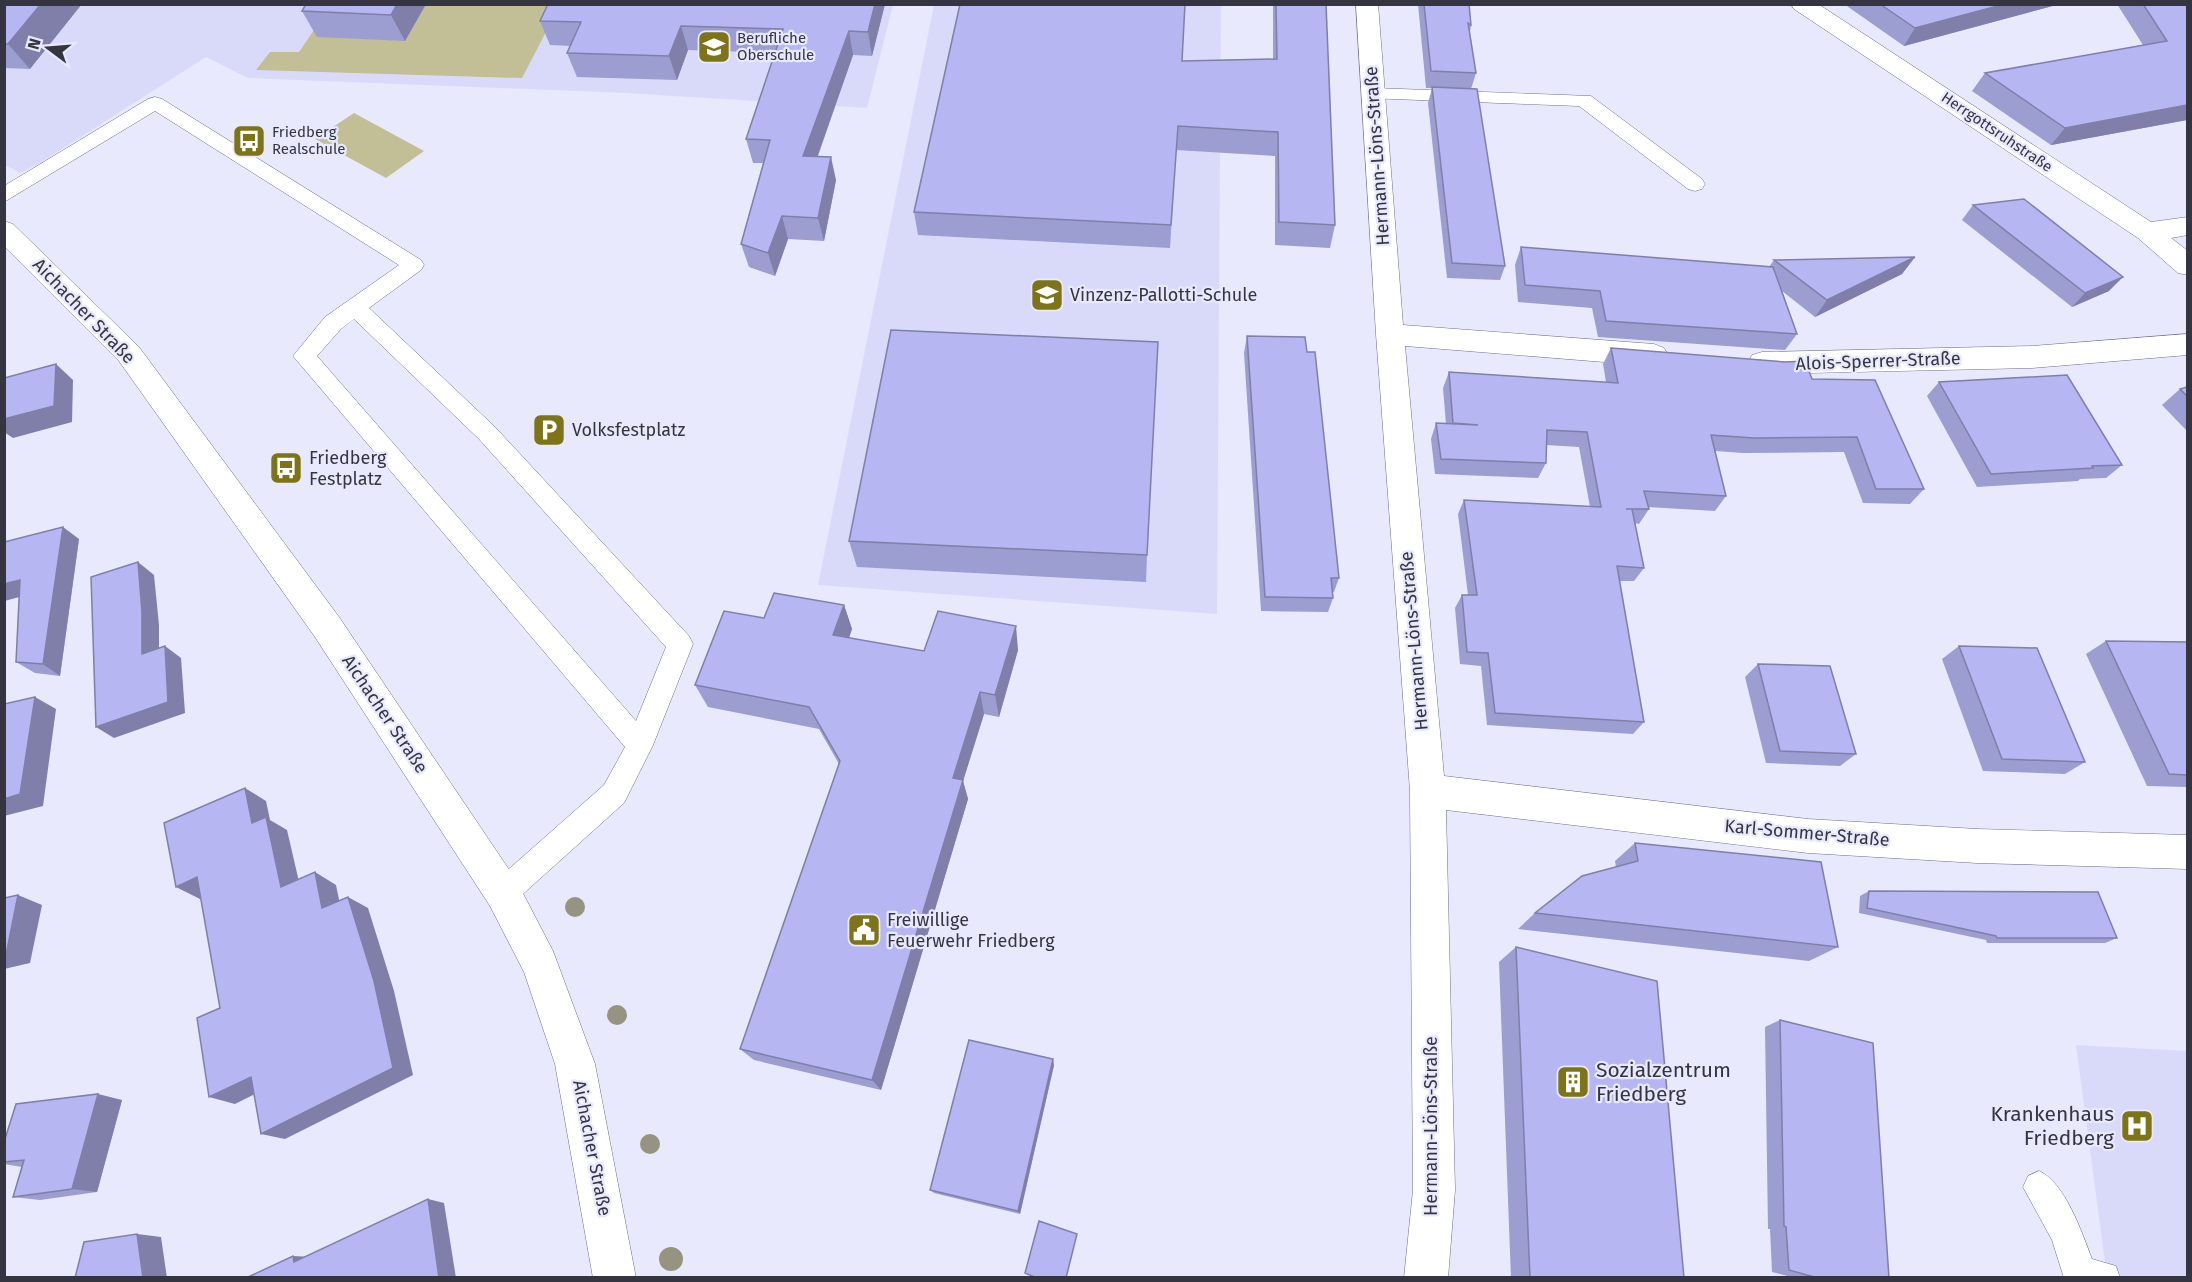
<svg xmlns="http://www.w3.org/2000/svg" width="2192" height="1282" font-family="'Fira Sans',sans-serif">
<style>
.built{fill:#d9dafa}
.green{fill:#c2be96}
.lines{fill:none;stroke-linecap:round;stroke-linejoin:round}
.service-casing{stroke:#6d6e8a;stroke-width:1}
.minor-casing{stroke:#6d6e8a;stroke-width:1}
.secondary-casing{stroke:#6d6e8a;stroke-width:1}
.service{fill:#fff;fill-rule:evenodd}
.minor{fill:#fff;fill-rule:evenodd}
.secondary{fill:#fff;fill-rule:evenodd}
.tree{fill:#969481}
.wall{fill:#9c9dd0}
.shaded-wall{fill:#7f7fa9}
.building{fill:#b5b6f2;stroke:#7f7fa9;stroke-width:1.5}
.labels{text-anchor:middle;stroke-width:4.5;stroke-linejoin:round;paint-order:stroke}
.far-poi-label{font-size:15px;fill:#353542;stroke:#e8e9fc;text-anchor:start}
.far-street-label{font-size:15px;fill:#353542;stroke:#e8e9fc}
.street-label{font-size:18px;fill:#353542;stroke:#e8e9fc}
.poi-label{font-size:18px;fill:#353542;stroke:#e8e9fc;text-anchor:start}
.near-poi-label{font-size:21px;fill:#353542;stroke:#e8e9fc;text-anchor:start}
</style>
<rect width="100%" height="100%" fill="#e8e9fc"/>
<!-- built -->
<g class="built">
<path d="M4 5H893L867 108 625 93 248 78 206 57 40 163 20 173 5 165Z"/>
<path d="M934 5H1221L1217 614 818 585Z"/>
<path d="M2076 1045 2187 1051V1277H2107Z"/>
</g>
<!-- green -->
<g class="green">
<path d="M331 5H560L522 78 256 70 270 52H299Z"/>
<path d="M354 113 424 151 386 178 315 139Z"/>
</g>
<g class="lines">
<defs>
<g id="service">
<path d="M1373 88 1591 96 1702 179 1705 184 1702 189 1695 191 1688 189 1579 106 1366 98 1364 94 1366 90Z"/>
<path d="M155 97 162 99 421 260 424 265 421 270 369 308 495 427 689 636 693 644 653 745 624 803 513 903 503 907 493 903 489 893 493 883 604 785 625 747 293 356 325 317 399 265 155 111 4 202V186L148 99ZM354 319 479 439 666 647 636 721 317 356 341 329Z"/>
<path d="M2039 1171C2065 1182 2082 1233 2092 1259L2116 1266 2120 1278H2064L2052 1240 2023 1187 2028 1176Z"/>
</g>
<g id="minor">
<path d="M1356 4H1378L1403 325 1654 344 1664 348 1668 355 1664 362 1654 366 1405 346 1444 776 1808 819 1977 829 2188 835V869L1977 863 1808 853 1446 810 1455 1190 1448 1278H1404L1413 1190 1410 791 1376 334Z"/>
<path d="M1791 4H1818L2151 222 2188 217V235L2171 238 2188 251V275L2178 273 2138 238 1794 9Z"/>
<path d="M2188 334V355L2032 368 1762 374 1752 371 1748 363 1752 355 1762 352 2032 346Z"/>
</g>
<path id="secondary" d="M4 221 13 224 139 347 339 617 516 880 553 951 595 1064 636 1278H593L555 1064 524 972 490 906 315 637 119 361 4 246Z"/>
</defs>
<!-- service casing -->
<use href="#service" class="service-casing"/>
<!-- minor casing -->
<use href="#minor" class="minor-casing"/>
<!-- secondary casing -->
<use href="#secondary" class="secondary-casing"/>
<!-- service -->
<use href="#service" class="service"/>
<!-- minor -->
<use href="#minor" class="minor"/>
<!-- secondary -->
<use href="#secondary" class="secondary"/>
</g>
<!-- trees -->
<g class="tree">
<circle cx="575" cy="907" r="10"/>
<circle cx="617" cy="1015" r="10"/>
<circle cx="650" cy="1144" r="10"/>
<circle cx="671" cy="1259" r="12"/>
</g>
<!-- wall -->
<g class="wall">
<path d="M4 4 30 69 4 68Z"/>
<path d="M426 4 405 41 317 37 302 11Z"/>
<path d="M548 4H885L872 56 853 55 818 156 836 180 824 241 788 239 775 276 749 267 741 244 763 163H753L746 139 775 53 688 50 677 80 577 77 567 53 571 46 550 45 540 21Z"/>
<path d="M1273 4H1326L1335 225 1330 248 1275 245V156L1176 150 1170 248 918 235 914 212 1182 61 1273 59Z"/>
<path d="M1418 4H1469L1471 25 1470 32 1476 73 1471 89 1505 266 1500 280 1447 278 1428 103 1432 88H1426Z"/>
<path d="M1844 4H2060L1904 46Z"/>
<path d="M2117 4H2187V120L2051 145 1972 91 1985 73 2143 45Z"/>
<path d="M1973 205 2109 291 2072 307 1962 220Z"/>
<path d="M1521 247 1769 267 1774 260 1915 257 1902 274 1815 317 1782 291 1797 334 1785 350 1598 337 1592 308 1518 302 1515 265Z"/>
<path d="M1247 336 1307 352 1339 578 1334 592H1332L1333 598 1328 612 1261 611 1244 353Z"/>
<path d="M1611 348 1812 379 1924 489 1910 504 1863 503 1844 452 1743 453 1715 451 1726 496 1715 511 1648 507 1649 509 1639 524 1635 523 1644 568 1634 581H1619L1644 722 1633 734 1487 725 1481 666 1460 664 1455 608 1462 595H1468L1458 514 1464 500 1590 507 1579 447 1546 445V463L1538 478 1435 474 1431 439 1436 423 1446 424 1443 388 1449 372 1606 382 1603 364Z"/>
<path d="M1939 382 2122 465 2106 478 2080 479 2078 481 1977 487 1927 396Z"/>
<path d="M2187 387V431L2162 405 2180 389Z"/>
<path d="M79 539 60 676 35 673 16 662 19 597 4 601V542Z"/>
<path d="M849 541 1147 555 1146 582 857 567Z"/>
<path d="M844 605 852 629 849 638 924 651 1018 650 999 717 984 714 963 781 968 799 881 1090 754 1060 740 1049 839 764 819 729 708 707 695 685 764 618Z"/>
<path d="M2106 641 2187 642V787L2147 786 2086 654Z"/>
<path d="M1959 646 2085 762 2065 774 1983 771 1942 659Z"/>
<path d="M1758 664 1856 754 1840 766 1766 763 1745 677Z"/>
<path d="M1635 843 1838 947 1809 961 1518 929 1535 913 1616 867 1615 861Z"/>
<path d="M1869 891 2117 938 2105 943H1987L1986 940 1859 913 1860 896Z"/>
<path d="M1516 947 1684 1278H1511L1499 962Z"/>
<path d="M1780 1020 1889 1278H1795L1772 1272 1770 1229H1768L1765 1027Z"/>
<path d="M1054 1065 1020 1214 934 1193 930 1190Z"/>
<path d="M122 1100 97 1192 40 1200 13 1197 22 1167 4 1164V1142Z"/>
</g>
<!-- shaded-wall -->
<g class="shaded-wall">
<path d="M41 4H82L30 69 8 44Z"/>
<path d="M397 4H426L405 41 391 15Z"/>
<path d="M875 4H885L872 56 868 32Z"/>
<path d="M2005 4H2060L1904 46 1915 28Z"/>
<path d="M681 26 688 50 677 80 669 56Z"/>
<path d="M849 31 853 55 809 180 803 156Z"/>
<path d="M2187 105V120L2051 145 2065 128Z"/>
<path d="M831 157 836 180 824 241 818 218Z"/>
<path d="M782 216 788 239 775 276 768 253Z"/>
<path d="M1915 257 1902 274 1815 317 1827 300Z"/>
<path d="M2123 277 2109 291 2072 307 2085 293Z"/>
<path d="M56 364 73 380 72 422 13 438 4 432V419Z"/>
<path d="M63 527 79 539 60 676 43 664Z"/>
<path d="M138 562 154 575 159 625V666L142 654Z"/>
<path d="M20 580 37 592 4 601V584Z"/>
<path d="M844 605 852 629 842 658 833 635Z"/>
<path d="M1016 626 1018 650 999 717 995 695Z"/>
<path d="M165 646 181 658 185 713 114 738 96 727Z"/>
<path d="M980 692 984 714 963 781 968 799 881 1090 872 1080 953 778Z"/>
<path d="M35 697 56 709 43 806 4 816V799Z"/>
<path d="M245 788 266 801 270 820 287 830 303 899 281 887 252 823Z"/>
<path d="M315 872 336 885 343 919 322 908Z"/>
<path d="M197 877 221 889 200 899 176 887Z"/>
<path d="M18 895 42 905 30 963 4 969V955Z"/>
<path d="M348 897 368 908 394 991 413 1075 285 1139 261 1134Z"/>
<path d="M1053 1059 1054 1065 1020 1214 1018 1211Z"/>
<path d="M251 1077 275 1084 235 1104 209 1097Z"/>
<path d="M98 1094 122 1100 97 1192 72 1189Z"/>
<path d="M428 1199 444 1203 456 1278H439Z"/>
<path d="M137 1234 161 1237 167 1278H143Z"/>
<path d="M293 1256 313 1257 294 1262Z"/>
</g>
<!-- building -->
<g class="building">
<path d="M4 4H41L8 44H4Z"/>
<path d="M306 4H397L391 15 302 11Z"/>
<path d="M548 4H875L868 32 849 31 803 156 831 157 818 218 782 216 768 253 741 244 770 140 746 139 783 29 681 26 669 56 567 53 581 22 540 21Z"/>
<path d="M960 4H1185L1182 61 1277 59 1276 4H1326L1335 225 1279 222 1278 132 1178 126 1171 225 914 212Z"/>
<path d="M1424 4H1469L1471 25 1468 23 1476 73 1431 71Z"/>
<path d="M1880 4H2005L1915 28Z"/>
<path d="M2143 4H2187V105L2065 128 1985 73 2167 41Z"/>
<path d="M1432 87 1477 89 1505 266 1452 263Z"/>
<path d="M2024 199 2123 277 2085 293 1973 205Z"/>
<path d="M1521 247 1773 267 1797 334 1606 321 1600 291 1525 285Z"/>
<path d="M1915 257 1827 300 1774 260Z"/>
<path d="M891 330 1158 342 1147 555 849 541Z"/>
<path d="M1247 336 1305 337 1307 352H1315L1339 578H1331L1333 598 1265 597Z"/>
<path d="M1611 348 1785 362 1805 361 1812 379 1875 380 1924 489H1876L1857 437 1754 438 1711 435 1726 496 1644 491 1649 509H1626H1632L1644 568 1617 566 1644 722 1495 713 1488 653 1467 652 1462 595H1477L1464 500 1601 507 1587 432 1547 430 1546 463 1441 459 1436 423 1478 425 1453 423 1449 372 1618 383Z"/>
<path d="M56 364 54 406 4 419V378Z"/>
<path d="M2067 375 2122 465 2092 466 2093 468 1991 474 1939 382Z"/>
<path d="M2187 387V396L2180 389Z"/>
<path d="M63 527 43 664 16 662 20 580 4 584V542Z"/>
<path d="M138 562 142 612V654L165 646 168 702 96 727 91 577Z"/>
<path d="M774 593 844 605 833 635 924 651 938 611 1016 626 995 695 980 692 953 778 963 780 872 1080 740 1049 840 761 809 707 695 685 724 611 764 618Z"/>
<path d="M2106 641 2187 642V775L2169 774Z"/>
<path d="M1959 646 2037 648 2085 762 2002 759Z"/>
<path d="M1758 664 1830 666 1856 754 1780 751Z"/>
<path d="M35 697 20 794 4 799V704Z"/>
<path d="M245 788 252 823 266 817 281 887 315 872 322 908 348 897 374 981 393 1068 261 1134 251 1077 209 1097 197 1018 220 1008 197 877 176 887 164 823Z"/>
<path d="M1635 843 1821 862 1838 947 1535 913 1582 876 1638 861Z"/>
<path d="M1869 891 2098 892 2117 938H1997L1996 936 1867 908Z"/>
<path d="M18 895 6 955H4V898Z"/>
<path d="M1516 947 1657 981 1684 1278H1530Z"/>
<path d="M1780 1020 1873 1043 1889 1278H1818L1789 1270 1786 1227 1784 1226Z"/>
<path d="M969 1040 1053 1059 1018 1211 930 1190Z"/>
<path d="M98 1094 72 1189 13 1197 24 1160 4 1162V1142L16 1104Z"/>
<path d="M428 1199 439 1278H246L293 1256 294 1262Z"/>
<path d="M1039 1221 1077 1234 1066 1278H1037L1025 1273Z"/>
<path d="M137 1234 143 1278H75L84 1242Z"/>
</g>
<!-- icons -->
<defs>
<symbol id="school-square" viewBox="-11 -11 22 22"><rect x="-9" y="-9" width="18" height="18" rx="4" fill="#7d7417" stroke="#e8e9fc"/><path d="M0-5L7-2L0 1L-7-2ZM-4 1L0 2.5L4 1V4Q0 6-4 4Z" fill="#fff"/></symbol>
<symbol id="bus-square" viewBox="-11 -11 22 22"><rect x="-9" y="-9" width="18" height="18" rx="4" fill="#7d7417" stroke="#e8e9fc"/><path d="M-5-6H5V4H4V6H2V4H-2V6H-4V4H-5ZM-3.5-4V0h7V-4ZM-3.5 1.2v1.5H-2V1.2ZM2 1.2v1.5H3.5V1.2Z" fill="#fff"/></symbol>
<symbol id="parking-square" viewBox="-11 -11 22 22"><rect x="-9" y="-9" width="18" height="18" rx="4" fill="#7d7417" stroke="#e8e9fc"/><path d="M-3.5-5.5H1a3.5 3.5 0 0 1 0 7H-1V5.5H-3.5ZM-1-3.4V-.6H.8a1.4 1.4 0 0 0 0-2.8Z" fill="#fff"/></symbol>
<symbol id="civic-square" viewBox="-11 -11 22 22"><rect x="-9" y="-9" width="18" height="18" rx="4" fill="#7d7417" stroke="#e8e9fc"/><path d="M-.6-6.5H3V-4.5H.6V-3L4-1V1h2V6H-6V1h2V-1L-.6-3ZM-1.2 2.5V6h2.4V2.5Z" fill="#fff"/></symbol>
<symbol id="building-square" viewBox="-11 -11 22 22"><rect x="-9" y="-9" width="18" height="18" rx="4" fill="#7d7417" stroke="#e8e9fc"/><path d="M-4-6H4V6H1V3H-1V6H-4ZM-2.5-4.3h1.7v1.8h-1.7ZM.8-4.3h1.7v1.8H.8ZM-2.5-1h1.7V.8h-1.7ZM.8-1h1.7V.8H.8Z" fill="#fff"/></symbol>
<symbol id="hospital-square" viewBox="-11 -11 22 22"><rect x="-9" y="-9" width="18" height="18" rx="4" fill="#7d7417" stroke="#e8e9fc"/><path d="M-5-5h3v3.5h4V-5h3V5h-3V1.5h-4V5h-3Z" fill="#fff"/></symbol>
</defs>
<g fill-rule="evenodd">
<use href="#school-square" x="695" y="28" width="38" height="38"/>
<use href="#bus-square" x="230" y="122" width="38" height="38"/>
<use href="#school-square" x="1028" y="276" width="38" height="38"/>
<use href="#parking-square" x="530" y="411" width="38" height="38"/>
<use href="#bus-square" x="267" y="449" width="38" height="38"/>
<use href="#civic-square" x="845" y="911" width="38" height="38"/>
<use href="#building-square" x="1554" y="1063" width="38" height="38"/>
<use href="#hospital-square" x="2118" y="1107" width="38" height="38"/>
</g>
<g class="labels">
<!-- far-poi labels -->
<g class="far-poi-label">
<text x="737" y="43">Berufliche<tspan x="737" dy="17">Oberschule</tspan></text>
<text x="272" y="137">Friedberg<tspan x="272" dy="17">Realschule</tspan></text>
</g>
<!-- far-street labels -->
<g class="far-street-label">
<text transform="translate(1997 132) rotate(34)" y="5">Herrgottsruhstraße</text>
</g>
<!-- street labels -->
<g class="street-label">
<text transform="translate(1377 156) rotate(-94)" y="6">Hermann-Löns-Straße</text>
<text transform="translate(84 311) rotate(46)" y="6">Aichacher Straße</text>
<text transform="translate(1878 361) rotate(-2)" y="6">Alois-Sperrer-Straße</text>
<text transform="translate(1414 641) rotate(-95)" y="6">Hermann-Löns-Straße</text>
<text transform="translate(385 714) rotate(56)" y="6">Aichacher Straße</text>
<text transform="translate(1807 833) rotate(5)" y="6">Karl-Sommer-Straße</text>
<text transform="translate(1431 1126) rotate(-90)" y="6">Hermann-Löns-Straße</text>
<text transform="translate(592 1148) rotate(79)" y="6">Aichacher Straße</text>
</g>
<!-- poi labels -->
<g class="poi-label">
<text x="1070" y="301">Vinzenz-Pallotti-Schule</text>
<text x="572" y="436">Volksfestplatz</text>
<text x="309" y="464">Friedberg<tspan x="309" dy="21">Festplatz</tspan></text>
<text x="887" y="926">Freiwillige<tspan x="887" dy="21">Feuerwehr Friedberg</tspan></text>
</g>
<!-- near-poi labels -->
<g class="near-poi-label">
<text x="1596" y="1077">Sozialzentrum<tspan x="1596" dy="24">Friedberg</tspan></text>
<text x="2114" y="1121" text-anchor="end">Krankenhaus<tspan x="2114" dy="24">Friedberg</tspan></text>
</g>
</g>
<!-- border -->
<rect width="2192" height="1282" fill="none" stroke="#353542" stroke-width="12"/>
<!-- north arrow -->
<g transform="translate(48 48) rotate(286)" stroke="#e8e9fc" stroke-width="4.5" paint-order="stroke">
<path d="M0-4.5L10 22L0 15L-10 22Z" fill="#353542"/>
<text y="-9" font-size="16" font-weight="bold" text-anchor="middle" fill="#353542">N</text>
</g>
</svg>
